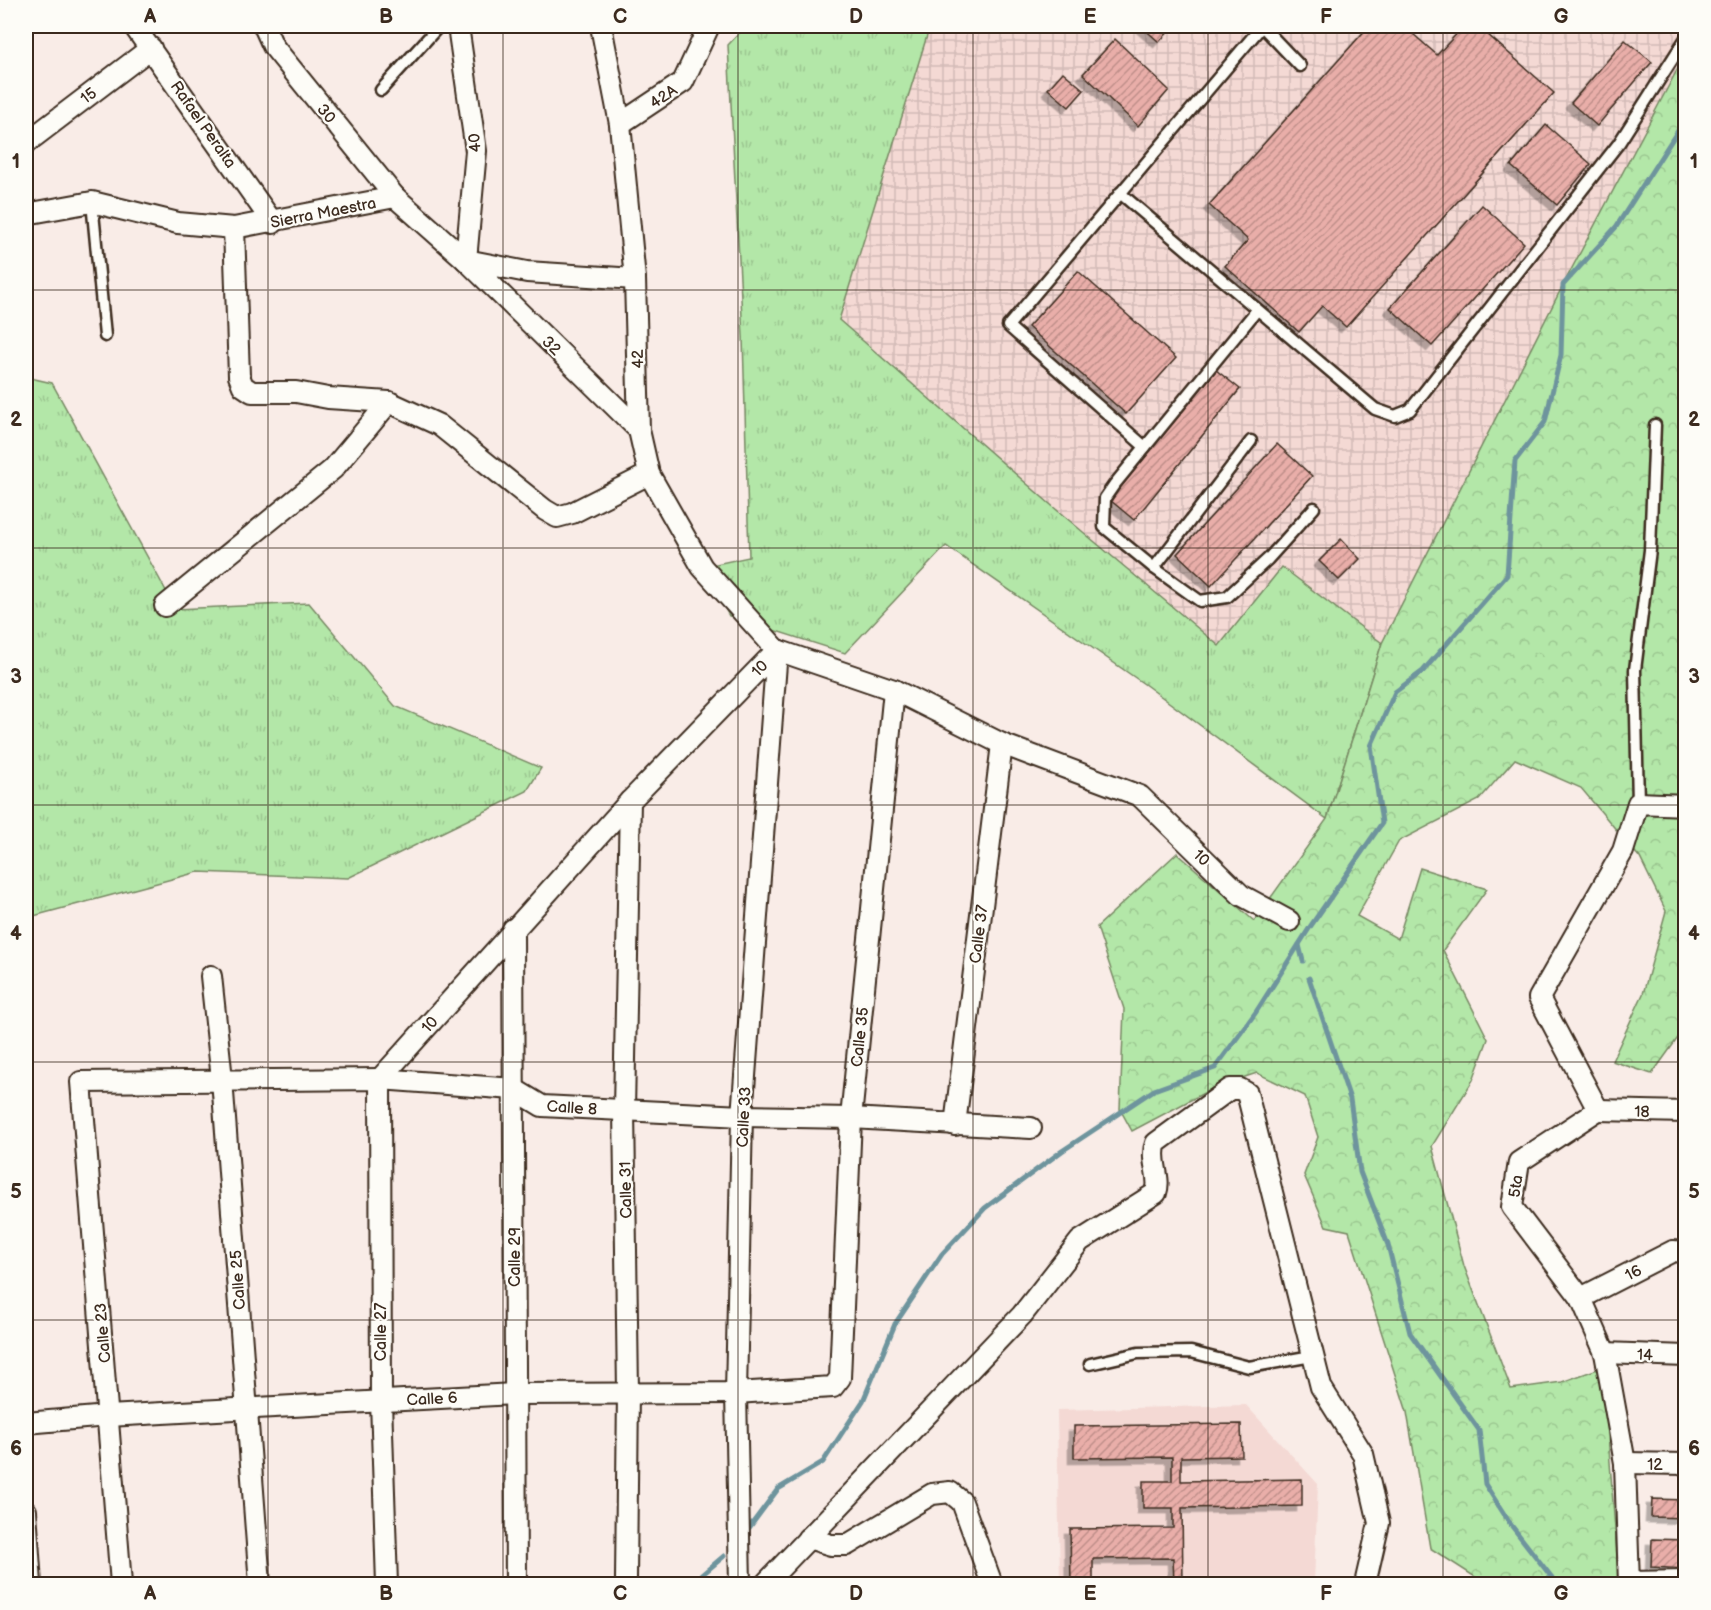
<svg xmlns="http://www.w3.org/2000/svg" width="1711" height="1610" font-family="'Balsamiq Sans',sans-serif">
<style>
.built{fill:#f4d9d4}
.industrial{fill:url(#industrial-grid)}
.grass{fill:url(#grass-tufts);stroke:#778863;stroke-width:1.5}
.forest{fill:url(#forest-crowns);stroke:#778863;stroke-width:1.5}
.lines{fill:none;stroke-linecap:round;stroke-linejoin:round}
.stream{stroke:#6e949d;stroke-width:5}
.building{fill:url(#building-hatch);stroke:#3b2a1e;stroke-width:1.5;filter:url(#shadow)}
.lane-casing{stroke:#3b2a1e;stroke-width:15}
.street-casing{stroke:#3b2a1e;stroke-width:24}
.lane{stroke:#fdfcf7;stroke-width:10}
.street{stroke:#fdfcf7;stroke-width:20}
.grid{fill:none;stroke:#3b2a1e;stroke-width:1.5;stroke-opacity:0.55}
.labels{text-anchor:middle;stroke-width:4.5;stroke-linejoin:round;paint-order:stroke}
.street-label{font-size:16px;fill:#3b2a1e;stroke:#fdfcf7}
.neatline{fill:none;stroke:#3b2a1e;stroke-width:2}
.grid-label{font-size:20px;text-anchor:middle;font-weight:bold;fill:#3b2a1e}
</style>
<defs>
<pattern id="industrial-grid" width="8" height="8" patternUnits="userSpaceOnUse" patternTransform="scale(1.5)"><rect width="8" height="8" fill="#f4d9d4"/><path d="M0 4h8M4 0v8" fill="none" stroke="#d2bab6"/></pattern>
<pattern id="grass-tufts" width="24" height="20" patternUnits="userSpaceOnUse" patternTransform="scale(1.5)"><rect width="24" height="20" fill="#b3e7a8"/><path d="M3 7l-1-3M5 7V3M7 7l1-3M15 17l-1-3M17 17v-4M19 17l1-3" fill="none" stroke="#9bc690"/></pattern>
<pattern id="forest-crowns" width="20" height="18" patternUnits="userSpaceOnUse" patternTransform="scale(1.5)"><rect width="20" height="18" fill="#b3e7a8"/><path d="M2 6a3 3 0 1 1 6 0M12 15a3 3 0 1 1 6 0" fill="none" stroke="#9bc690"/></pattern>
<pattern id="building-hatch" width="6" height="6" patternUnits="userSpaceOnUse" patternTransform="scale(1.5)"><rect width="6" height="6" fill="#e9aea9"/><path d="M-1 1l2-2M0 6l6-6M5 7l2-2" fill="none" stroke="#be8e89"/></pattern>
<filter id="shadow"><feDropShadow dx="-5.5" dy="5.5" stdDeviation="0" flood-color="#0004"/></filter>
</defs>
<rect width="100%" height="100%" fill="#f9ece7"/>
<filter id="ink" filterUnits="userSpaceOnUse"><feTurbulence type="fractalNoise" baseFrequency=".0167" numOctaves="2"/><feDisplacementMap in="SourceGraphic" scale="12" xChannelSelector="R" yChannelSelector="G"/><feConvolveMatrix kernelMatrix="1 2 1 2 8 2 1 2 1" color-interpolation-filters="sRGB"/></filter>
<g filter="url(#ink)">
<!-- built -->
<path class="built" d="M1246 1405 1318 1484 1314 1584H1060L1057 1410Z"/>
<!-- industrial -->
<path class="industrial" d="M930 26H1685V55L1382 643 1282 567 1219 646 1058 511 839 319Z"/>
<!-- grass -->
<g class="grass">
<path d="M746 26H930L839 320 1058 511 1219 646 1282 567 1382 643 1327 819 1147 686 946 546 845 653 729 616 702 567 749 557 743 337 728 45Z"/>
<path d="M26 377 52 383 176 609 309 603 395 706 541 768 527 791 348 878 198 872 26 918Z"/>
</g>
<!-- forest -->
<path class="forest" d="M1685 55V1028L1652 1074 1612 1061 1643 994 1666 911 1640 858 1581 788 1515 759 1479 800 1399 841 1357 916 1398 939 1420 868 1487 889 1443 950 1488 1039 1473 1080 1432 1146 1464 1266 1511 1389 1562 1382 1603 1367 1619 1584H1486L1430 1548 1407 1412 1349 1231 1326 1226 1304 1175 1318 1137 1305 1096 1257 1073 1217 1086 1132 1131 1120 1109 1124 1009 1097 927 1177 853 1254 921 1327 819 1382 643 1563 285Z"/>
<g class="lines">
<!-- stream -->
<g class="stream">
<path d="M1299 945 1303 961"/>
<path d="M1309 978 1350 1099 1360 1172 1388 1245 1410 1333 1479 1430 1485 1484 1511 1525 1557 1584"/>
<path d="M746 1532 778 1489 823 1462 863 1401 895 1324 942 1254 985 1208 1062 1151 1154 1090 1215 1068 1256 1012 1310 927 1382 823 1371 746 1395 692 1423 671 1507 575 1515 461 1545 422 1561 355 1563 285 1616 227 1686 118"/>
<path d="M691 1584 724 1556"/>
</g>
</g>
<!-- building -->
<g class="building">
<path d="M1141 26H1174L1159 42Z"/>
<path d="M1369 26H1404L1437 55 1464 26H1478L1554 93 1346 327 1322 306 1299 332 1225 266 1248 240 1209 205Z"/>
<path d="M1115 39 1169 90 1138 126 1083 74Z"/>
<path d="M1625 40 1652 62 1597 126 1571 103Z"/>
<path d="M1063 72 1084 90 1069 107 1048 89Z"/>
<path d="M1546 125 1591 164 1557 205 1511 166Z"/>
<path d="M1482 205 1524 243 1432 346 1390 308Z"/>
<path d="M1078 271 1176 358 1126 414 1028 327Z"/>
<path d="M1216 370 1240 389 1134 520 1110 500Z"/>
<path d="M1277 444 1312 476 1211 586 1177 554Z"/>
<path d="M1341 539 1360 559 1339 580 1319 561Z"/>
<path d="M1241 1424 1242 1456 1181 1457V1481L1302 1479V1506L1182 1508 1183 1584H1174L1173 1558 1093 1559V1584H1071L1070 1529 1173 1528V1508H1143V1481H1172V1457L1074 1458V1426Z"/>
<path d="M1652 1499 1686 1500V1518L1651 1517Z"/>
<path d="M1652 1539 1686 1540V1569L1651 1567Z"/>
</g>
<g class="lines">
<defs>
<g id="lane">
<path d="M1262 26 1300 66"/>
<path d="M381 90 439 26"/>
<path d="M1120 193 1375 409 1395 416 1410 410 1619 143 1686 38"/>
<path d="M92 202 105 336"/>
<path d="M1257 310 1114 485 1105 498 1104 527 1154 568 1200 601 1227 597 1268 559 1314 508"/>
<path d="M1145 447 1008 326 1262 26"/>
<path d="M1154 568 1251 441"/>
<path d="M1638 803 1635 670 1650 550 1655 425"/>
<path d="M1090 1364 1138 1353 1191 1352 1249 1367 1312 1356"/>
</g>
<g id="street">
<path d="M134 26 273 223"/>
<path d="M264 26 273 46 395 197 466 260 639 430"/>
<path d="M458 26 476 151 466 260"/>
<path d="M601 26 620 124 635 279 639 430 649 474 702 567 777 650 894 690 1002 744 1140 796 1241 895 1289 921"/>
<path d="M620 124 683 82 709 26"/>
<path d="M26 143 151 48"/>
<path d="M26 214 92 202 178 223 234 228 395 197"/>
<path d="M234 228 239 376 243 386 252 392H296L328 398 389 402 439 425 545 510 557 517 572 513 649 474"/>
<path d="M466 260 527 272 635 279"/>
<path d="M165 606 333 469 389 402"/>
<path d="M513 929 516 1584"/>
<path d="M211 976 222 1079 260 1584"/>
<path d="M1598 1110 1519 1162 1512 1207 1581 1298 1605 1353 1625 1463 1629 1584"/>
<path d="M1598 1110 1539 998 1623 851 1638 803 1686 805"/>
<path d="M1598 1110 1686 1112"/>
<path d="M955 1125 1002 744"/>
<path d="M1581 1298 1673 1251 1686 1252"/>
<path d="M1605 1353 1686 1356"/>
<path d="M26 1423 108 1416 514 1394 736 1393 833 1387 840 1378 851 1118 894 690"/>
<path d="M1625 1463 1686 1464"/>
<path d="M26 1511 31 1584"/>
<path d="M808 1538 831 1545H847L932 1494 950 1492 962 1502 992 1584"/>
<path d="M626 1579 628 1391 624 1110 630 801"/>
<path d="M1629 1582 1686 1581"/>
<path d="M121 1584 81 1082 380 1079 514 1089 542 1106 742 1116 851 1118 1031 1128"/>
<path d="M387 1584 381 1401 380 1079 630 801 777 650"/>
<path d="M740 1584 736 1393 742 1116 777 650"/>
<path d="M765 1584 1022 1315 1080 1241 1156 1193C1162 1177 1149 1160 1156 1143L1230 1089H1240L1247 1093 1321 1387 1363 1454 1379 1523 1365 1584"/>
</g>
</defs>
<!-- lane casing -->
<use href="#lane" class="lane-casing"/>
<!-- street casing -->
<use href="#street" class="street-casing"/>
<!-- lane -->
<use href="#lane" class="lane"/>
<!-- street -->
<use href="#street" class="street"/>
</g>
</g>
<!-- grid -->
<path class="grid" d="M268 26V1584M503 26V1584M738 26V1584M973 26V1584M1208 26V1584M1443 26V1584M26 290H1686M26 548H1686M26 805H1686M26 1062H1686M26 1320H1686"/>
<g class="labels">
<!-- street labels -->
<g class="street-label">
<text transform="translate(88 95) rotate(-37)" y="6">15</text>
<text transform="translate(663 96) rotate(-34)" y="6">42A</text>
<text transform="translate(327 113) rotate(51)" y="6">30</text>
<text transform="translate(204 124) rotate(55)" y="6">Rafael Peralta</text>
<text transform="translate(474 143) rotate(-95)" y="6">40</text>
<text transform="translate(323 212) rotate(-11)" y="6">Sierra Maestra</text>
<text transform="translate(552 345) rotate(44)" y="6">32</text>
<text transform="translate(637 359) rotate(-91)" y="6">42</text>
<text transform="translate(759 668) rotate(-46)" y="6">10</text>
<text transform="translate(1202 857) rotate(44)" y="6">10</text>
<text transform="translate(978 934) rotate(-83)" y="6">Calle 37</text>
<text transform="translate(429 1024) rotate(-48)" y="6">10</text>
<text transform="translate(859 1037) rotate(-84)" y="6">Calle 35</text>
<text transform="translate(572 1107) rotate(4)" y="6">Calle 8</text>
<text transform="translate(1642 1111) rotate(1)" y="6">18</text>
<text transform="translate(743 1117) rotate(-87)" y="6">Calle 33</text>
<text transform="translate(1515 1186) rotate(-81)" y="6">5ta</text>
<text transform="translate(625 1190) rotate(-91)" y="6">Calle 31</text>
<text transform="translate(514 1257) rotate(-90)" y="6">Calle 29</text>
<text transform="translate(1633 1272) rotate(-27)" y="6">16</text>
<text transform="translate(237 1280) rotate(-94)" y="6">Calle 25</text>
<text transform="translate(380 1332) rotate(-90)" y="6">Calle 27</text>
<text transform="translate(102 1333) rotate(-95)" y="6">Calle 23</text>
<text transform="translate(1645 1354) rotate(2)" y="6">14</text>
<text transform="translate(432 1398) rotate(-3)" y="6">Calle 6</text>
<text x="1655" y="1470">12</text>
</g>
</g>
<!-- margin -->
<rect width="1711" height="1610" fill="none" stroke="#fdfcf7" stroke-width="66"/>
<rect x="33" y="33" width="1645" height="1544" class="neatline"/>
<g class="grid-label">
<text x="150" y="23">A</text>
<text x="386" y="23">B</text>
<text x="620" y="23">C</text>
<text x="856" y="23">D</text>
<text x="1090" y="23">E</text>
<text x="1326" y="23">F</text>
<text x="1561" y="23">G</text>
<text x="16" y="168">1</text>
<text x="1694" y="168">1</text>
<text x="16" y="426">2</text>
<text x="1694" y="426">2</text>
<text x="16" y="683">3</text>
<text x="1694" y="683">3</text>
<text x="16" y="940">4</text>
<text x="1694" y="940">4</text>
<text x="16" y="1198">5</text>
<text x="1694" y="1198">5</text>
<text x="16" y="1455">6</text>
<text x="1694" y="1455">6</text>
<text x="150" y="1600">A</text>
<text x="386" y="1600">B</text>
<text x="620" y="1600">C</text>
<text x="856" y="1600">D</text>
<text x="1090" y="1600">E</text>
<text x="1326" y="1600">F</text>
<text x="1561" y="1600">G</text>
</g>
</svg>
